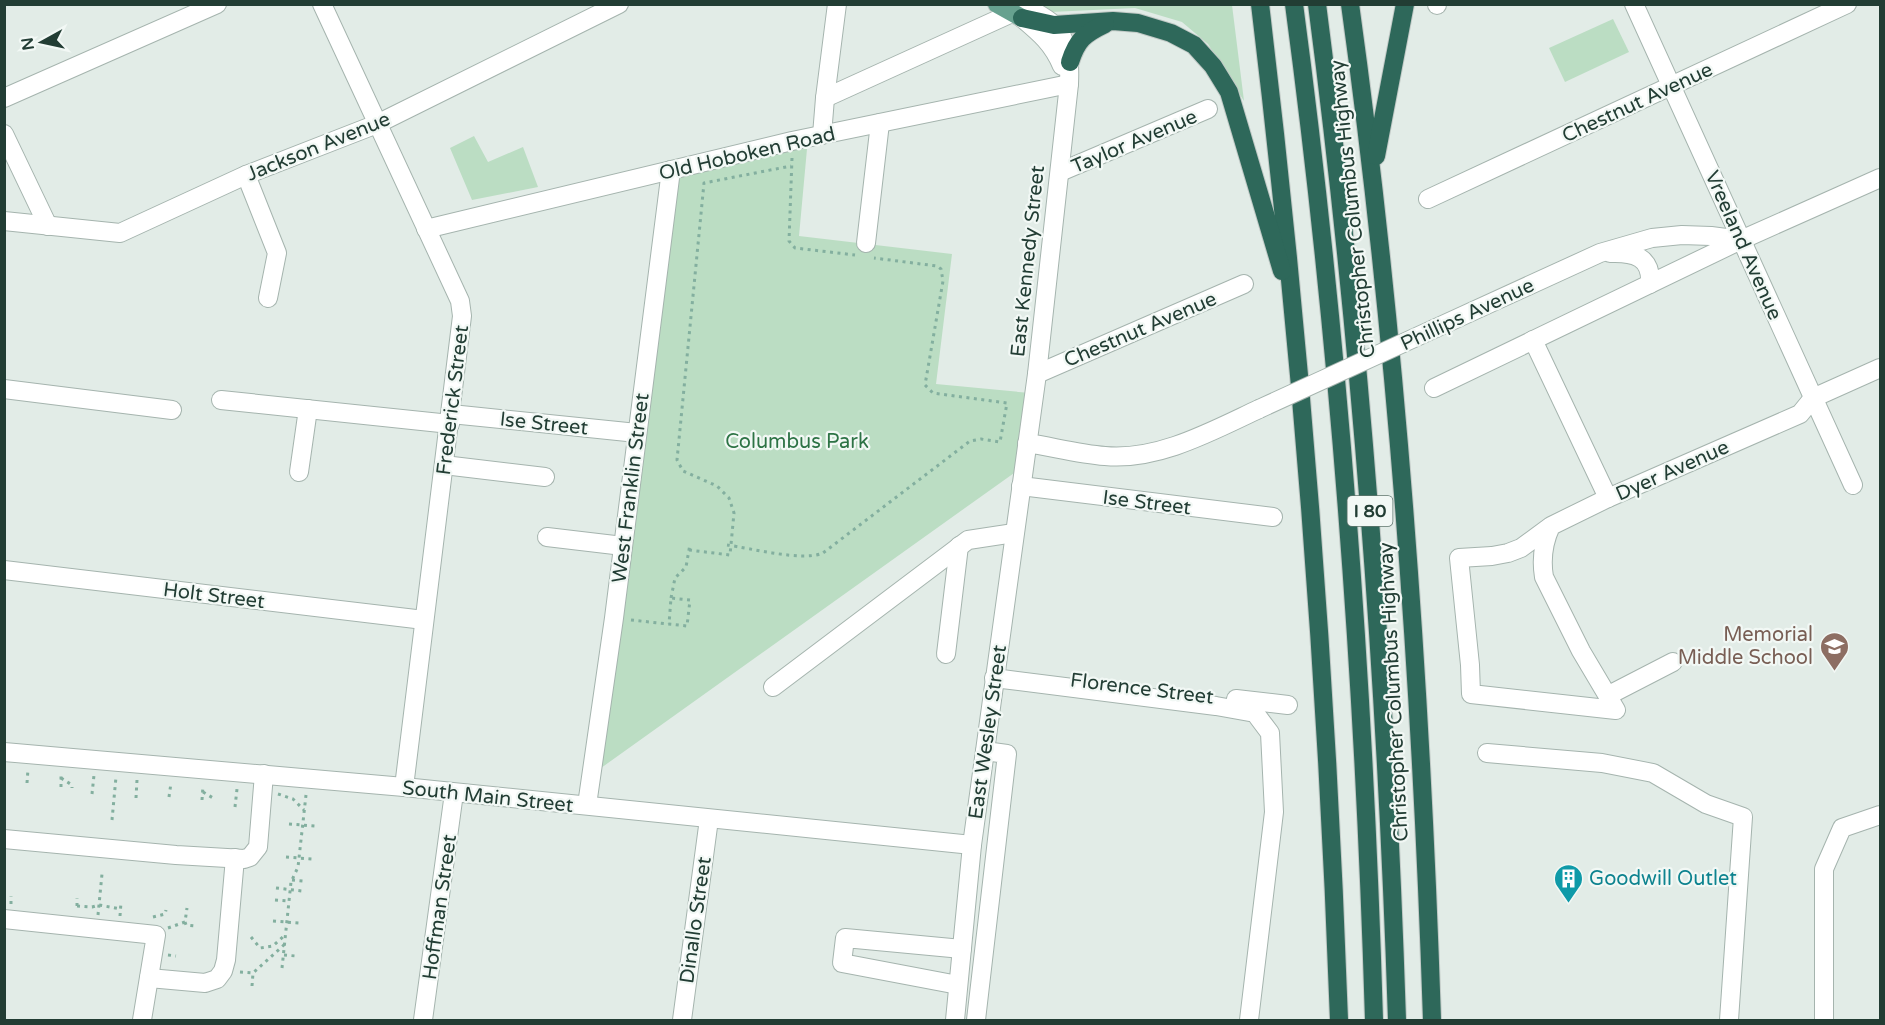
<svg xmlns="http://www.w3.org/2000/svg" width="1885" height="1025" font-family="'Varela Round',sans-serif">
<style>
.green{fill:#bbddc3}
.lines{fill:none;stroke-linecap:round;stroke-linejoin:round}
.minor-casing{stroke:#a5b4ae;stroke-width:20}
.major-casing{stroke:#c1c9c6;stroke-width:20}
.highway-casing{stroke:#c1c9c6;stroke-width:20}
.path{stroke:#83af9f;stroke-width:3;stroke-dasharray:3 4.5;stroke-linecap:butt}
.minor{stroke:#fff;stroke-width:18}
.major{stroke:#67a18f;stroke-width:18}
.highway{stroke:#2e685a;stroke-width:18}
.minor-bridge-casing{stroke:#a5b4ae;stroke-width:20;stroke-linecap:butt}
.minor-bridge{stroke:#fff;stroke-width:18}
.labels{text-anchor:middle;stroke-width:4.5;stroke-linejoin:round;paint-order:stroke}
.shield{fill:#f2f8f5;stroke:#60756e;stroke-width:1.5}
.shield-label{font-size:18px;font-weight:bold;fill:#223d34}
.street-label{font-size:20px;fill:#223d34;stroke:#f2f8f5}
.park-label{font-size:20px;fill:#2d7345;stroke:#f2f8f5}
.education-label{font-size:20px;fill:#785e54;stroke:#f2f8f5;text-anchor:end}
.culture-label{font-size:20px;fill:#0d838f;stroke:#f2f8f5;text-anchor:start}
</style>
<rect width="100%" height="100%" fill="#e2ece7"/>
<!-- green -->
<g class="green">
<path d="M1040 5H1232L1244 101 1208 44 1182 22 1135 8 1051 12Z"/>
<path d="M1613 19 1629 52 1565 82 1549 48Z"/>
<path d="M474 136 488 162 523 147 538 187 472 200 450 148Z"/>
<path d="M808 138 799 236 952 254 936 384 1030 393 1021 468 601 768 679 167Z"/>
</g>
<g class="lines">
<defs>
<g id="minor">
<path d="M322 4 460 301 462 316 404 787"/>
<path d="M1634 4 1853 485"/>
<path d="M1437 5V4"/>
<path d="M1022 18C1040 33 1053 44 1062 66"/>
<path d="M4 98 217 4"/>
<path d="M825 98 1012 13"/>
<path d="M4 134 48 226"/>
<path d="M822 135 825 98 837 4"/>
<path d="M1060 172 1208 109"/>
<path d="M246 175 277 253 268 298"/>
<path d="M1428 199 1847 4"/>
<path d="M4 221 120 233 246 175 377 124 619 4"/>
<path d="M426 229 792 141 1069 84"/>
<path d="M866 243 880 123"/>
<path d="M1610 253C1634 252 1652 257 1650 284"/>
<path d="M1436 328 1600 253 1652 238 1682 235 1711 236 1741 240 1880 178"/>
<path d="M1533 340 1608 498"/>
<path d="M1037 374 1244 284"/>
<path d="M1434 388 1741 240"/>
<path d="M4 389 172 410"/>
<path d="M221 400 450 424"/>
<path d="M451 414 637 433"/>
<path d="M1027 443C1053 447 1079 454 1105 456 1158 461 1212 431 1259 409"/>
<path d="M444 465 545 477"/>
<path d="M299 472 308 409"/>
<path d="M1021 486 1273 517"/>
<path d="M1551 526C1543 543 1541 559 1544 577L1581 651 1616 710 1471 694 1470 665 1459 558 1492 556 1508 553 1521 548 1551 526 1608 498 1800 414 1813 398 1880 368"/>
<path d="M547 537 623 546"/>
<path d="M4 570 424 620"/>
<path d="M946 654 959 546"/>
<path d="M994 678 1216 706 1255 713 1270 733 1274 812 1249 1020"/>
<path d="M773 687 968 540 1014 533"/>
<path d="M1609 695 1673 662"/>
<path d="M1236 699 1288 705"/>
<path d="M4 752 404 787 972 845"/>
<path d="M1487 753 1602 763 1653 773 1706 804 1743 817 1729 1020"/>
<path d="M587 805 614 618 671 170"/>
<path d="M4 839 176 855 244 859 250 857 258 847 264 774"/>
<path d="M4 919 156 935 142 1020"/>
<path d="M149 978 205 983 217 979 223 971 226 960 235 858"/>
<path d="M958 985 842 963 845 938 962 949"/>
<path d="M423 1020 454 793"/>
<path d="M682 1020 709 819"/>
<path d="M955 1020 972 845 1037 374 1069 84C1070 63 1069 42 1054 25 1046 17 1032 11 1022 4"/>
<path d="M976 1020 1007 754 985 751"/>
<path d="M1824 1020V869L1842 828 1880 815"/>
</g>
<path id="major" d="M997 4 1022 18"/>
<g id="highway">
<path d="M1260 4C1301 342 1327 681 1339 1020"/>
<path d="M1294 4C1339 341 1364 681 1374 1020"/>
<path d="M1317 4C1361 342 1386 681 1397 1020"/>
<path d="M1350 4C1397 341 1421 681 1432 1020"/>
<path d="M1022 18 1054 25 1113 21 1138 23 1171 33 1194 45 1213 66 1229 92 1282 271"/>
<path d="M1070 62C1077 40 1084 34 1105 24"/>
<path d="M1376 156 1405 4"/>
</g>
</defs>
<!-- minor casing -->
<use href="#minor" class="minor-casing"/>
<!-- major casing -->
<use href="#major" class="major-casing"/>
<!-- highway casing -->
<use href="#highway" class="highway-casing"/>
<!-- path -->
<g class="path">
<path d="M792 158 789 241 795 248 855 255"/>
<path d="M727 545C750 548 803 562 823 553L970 441 981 439 1000 442 1007 403 933 393 925 385 943 281 941 269 937 266 874 258"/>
<path d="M689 550 730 555 734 513 729 498 717 486 683 471 677 460 704 183 791 166"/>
<path d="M671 598 675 578 686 567 690 544"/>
<path d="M631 620 687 626 690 600 671 598 669 624"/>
<path d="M61 778 72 785V788"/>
<path d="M27 783 28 769"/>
<path d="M61 787V772"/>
<path d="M203 792 213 798 212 801"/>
<path d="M92 794 94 775"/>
<path d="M278 794 293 799 304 810"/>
<path d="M169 797 171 783"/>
<path d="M136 798 137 780"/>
<path d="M202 800 203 786"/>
<path d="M235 807 237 789"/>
<path d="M112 820 116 777"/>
<path d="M289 824 315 826"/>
<path d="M286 857 312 859"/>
<path d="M292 880 303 881"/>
<path d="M276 888 302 891"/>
<path d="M275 900 289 901"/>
<path d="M11 904V896"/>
<path d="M77 906 92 907 99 905 121 909"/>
<path d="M77 906V898"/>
<path d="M98 915 102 874"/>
<path d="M120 916 121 902"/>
<path d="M153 917 165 914 166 910"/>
<path d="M273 921 299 923"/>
<path d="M185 922 186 925 196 926"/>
<path d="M168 928 185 922 187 908"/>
<path d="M251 937 260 948 273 946 285 935"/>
<path d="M168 955 176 956"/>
<path d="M284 955 296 956"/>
<path d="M282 968 291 882 298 867 306 795"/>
<path d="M240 972 253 973 285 944"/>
<path d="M252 986 253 973"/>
</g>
<!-- minor -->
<use href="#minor" class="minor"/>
<!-- major -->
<use href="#major" class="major"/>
<!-- highway -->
<use href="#highway" class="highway"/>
<defs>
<path id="minor-bridge" d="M1259 409 1436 328"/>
</defs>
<!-- minor-bridge casing -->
<use href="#minor-bridge" class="minor-bridge-casing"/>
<!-- minor-bridge -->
<use href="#minor-bridge" class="minor-bridge"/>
</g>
<!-- icons -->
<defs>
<symbol id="school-pin" viewBox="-11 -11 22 30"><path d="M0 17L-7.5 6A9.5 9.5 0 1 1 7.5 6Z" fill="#8d6e63" stroke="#f2f8f5"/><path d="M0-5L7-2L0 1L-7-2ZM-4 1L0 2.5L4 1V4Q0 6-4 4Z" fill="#fff"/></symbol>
<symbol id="building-pin" viewBox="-11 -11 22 30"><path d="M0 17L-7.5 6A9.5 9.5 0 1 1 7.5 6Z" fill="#0f9aa8" stroke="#f2f8f5"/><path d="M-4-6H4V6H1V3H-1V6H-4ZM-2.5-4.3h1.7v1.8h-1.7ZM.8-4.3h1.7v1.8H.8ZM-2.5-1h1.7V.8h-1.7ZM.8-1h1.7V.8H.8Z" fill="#fff"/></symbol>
</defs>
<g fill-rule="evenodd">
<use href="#school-pin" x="1818" y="630" width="33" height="45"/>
<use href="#building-pin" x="1552" y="862" width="33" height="45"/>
</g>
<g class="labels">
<!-- shield labels -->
<rect class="shield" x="1347.5" y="496" width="45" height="30" rx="4.5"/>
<g class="shield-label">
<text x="1370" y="517">I 80</text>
</g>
<!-- street labels -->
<g class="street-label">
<text transform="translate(1637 102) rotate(-25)" y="7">Chestnut Avenue</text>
<text transform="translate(1134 141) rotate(-23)" y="7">Taylor Avenue</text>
<text transform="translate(318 146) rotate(-22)" y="7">Jackson Avenue</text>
<text transform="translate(747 153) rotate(-13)" y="7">Old Hoboken Road</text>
<text transform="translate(1352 209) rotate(-96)" y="7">Christopher Columbus Highway</text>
<text transform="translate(1744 245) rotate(66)" y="7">Vreeland Avenue</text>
<text transform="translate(1027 261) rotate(-84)" y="7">East Kennedy Street</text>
<text transform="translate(1467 314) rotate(-25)" y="7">Phillips Avenue</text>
<text transform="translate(1140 329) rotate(-23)" y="7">Chestnut Avenue</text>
<text transform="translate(452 400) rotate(-83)" y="7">Frederick Street</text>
<text transform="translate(544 423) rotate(6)" y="7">Ise Street</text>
<text transform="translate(1672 470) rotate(-24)" y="7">Dyer Avenue</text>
<text transform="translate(630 488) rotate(-83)" y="7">West Franklin Street</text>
<text transform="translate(1147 502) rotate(7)" y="7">Ise Street</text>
<text transform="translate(214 595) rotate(7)" y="7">Holt Street</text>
<text transform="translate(1142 688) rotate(7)" y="7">Florence Street</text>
<text transform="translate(1393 692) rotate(-93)" y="7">Christopher Columbus Highway</text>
<text transform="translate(987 732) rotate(-82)" y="7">East Wesley Street</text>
<text transform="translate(488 796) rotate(6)" y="7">South Main Street</text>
<text transform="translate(439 907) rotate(-82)" y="7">Hoffman Street</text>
<text transform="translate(695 920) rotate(-82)" y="7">Dinallo Street</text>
</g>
<!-- park labels -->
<g class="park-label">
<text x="797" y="448">Columbus Park</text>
</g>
<!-- education labels -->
<g class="education-label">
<text x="1813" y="641">Memorial<tspan x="1813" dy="23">Middle School</tspan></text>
</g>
<!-- culture labels -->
<g class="culture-label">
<text x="1589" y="885">Goodwill Outlet</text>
</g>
</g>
<!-- border -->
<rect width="1885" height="1025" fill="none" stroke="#223d34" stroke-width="12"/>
<!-- north arrow -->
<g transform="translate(42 42) rotate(262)" stroke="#f2f8f5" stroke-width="4.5" paint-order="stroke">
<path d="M0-4.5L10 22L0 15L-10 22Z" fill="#223d34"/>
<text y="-9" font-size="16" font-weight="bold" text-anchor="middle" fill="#223d34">N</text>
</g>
</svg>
